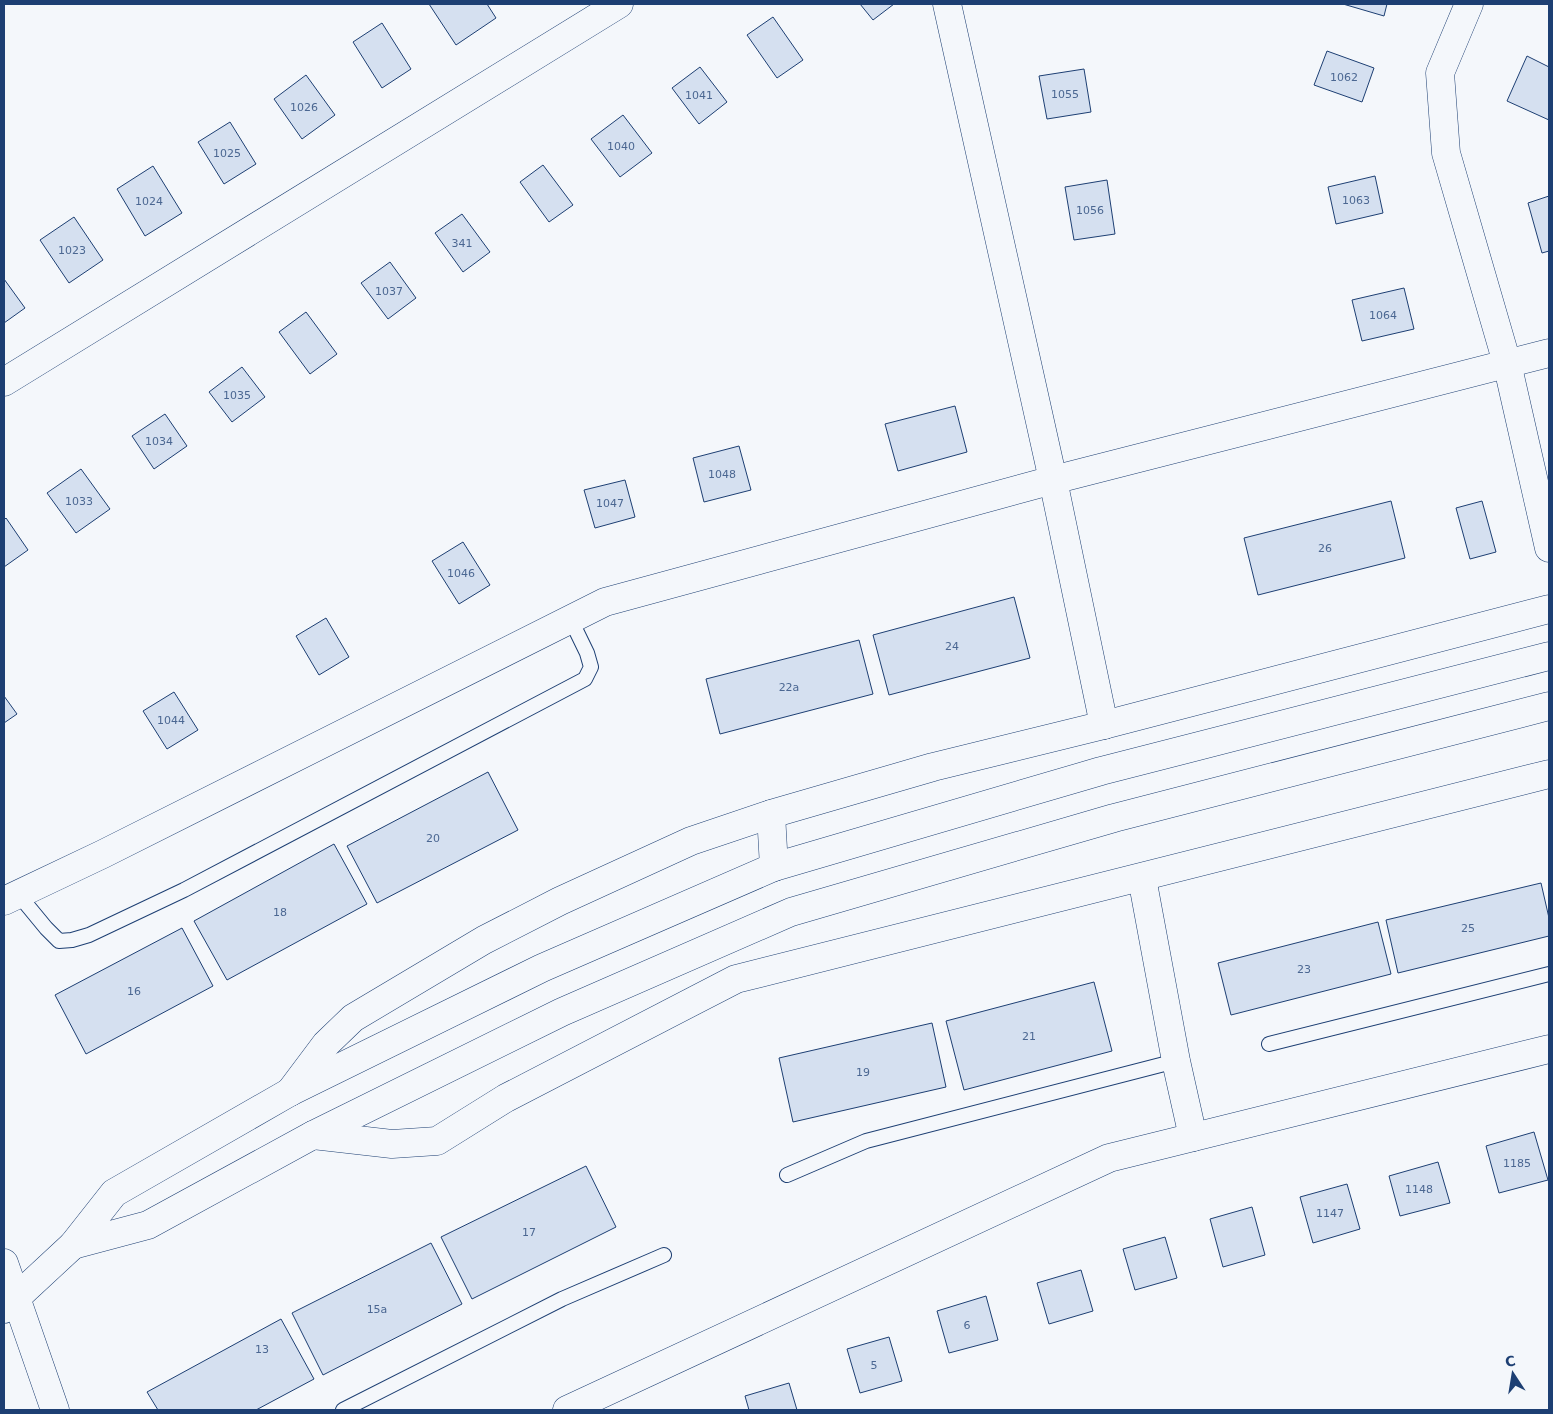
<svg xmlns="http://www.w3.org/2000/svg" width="1553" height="1414" font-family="'DejaVu Sans',sans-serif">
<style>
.building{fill:#d5e0f0;stroke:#1d3f73}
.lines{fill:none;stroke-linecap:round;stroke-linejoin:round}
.service-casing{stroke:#1d3f73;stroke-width:16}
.minor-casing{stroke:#1d3f73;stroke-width:29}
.tertiary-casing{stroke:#1d3f73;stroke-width:29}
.secondary-casing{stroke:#1d3f73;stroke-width:29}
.service{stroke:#f4f7fb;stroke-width:14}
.minor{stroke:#f4f7fb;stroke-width:28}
.tertiary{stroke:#f4f7fb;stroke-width:28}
.secondary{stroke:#f4f7fb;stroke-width:28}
.labels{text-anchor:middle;stroke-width:4;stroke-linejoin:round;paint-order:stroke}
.number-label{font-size:11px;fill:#4b6792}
</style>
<rect width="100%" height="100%" fill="#f4f7fb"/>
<!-- building -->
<g class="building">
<path d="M429 4H487L496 18 456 45Z"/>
<path d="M860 4H894L873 20Z"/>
<path d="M1343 4H1387L1384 16Z"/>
<path d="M773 17 803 60 777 78 747 35Z"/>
<path d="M382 23 411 69 382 88 353 42Z"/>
<path d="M1327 51 1374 68 1362 102 1314 85Z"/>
<path d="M1527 56 1549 67V120L1507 101Z"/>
<path d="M700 67 727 102 699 124 672 88Z"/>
<path d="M1084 69 1091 112 1047 119 1039 76Z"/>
<path d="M306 75 335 115 302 139 274 99Z"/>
<path d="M623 115 652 153 620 177 591 139Z"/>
<path d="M230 122 256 164 224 184 198 142Z"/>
<path d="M543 165 573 205 549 222 520 182Z"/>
<path d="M153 166 182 213 145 236 117 189Z"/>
<path d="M1375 176 1383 213 1336 224 1328 187Z"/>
<path d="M1107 180 1115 234 1074 240 1065 187Z"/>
<path d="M1549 196V251L1542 253 1528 203Z"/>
<path d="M462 214 490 252 463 272 435 233Z"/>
<path d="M74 217 103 260 69 283 40 240Z"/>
<path d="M390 262 416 298 388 319 361 283Z"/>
<path d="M4 279 25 308 4 323Z"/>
<path d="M1404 288 1414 329 1362 341 1352 300Z"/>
<path d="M306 312 337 354 310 374 279 332Z"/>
<path d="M242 367 265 397 232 422 209 392Z"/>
<path d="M955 406 967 452 898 471 885 424Z"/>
<path d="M165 414 187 446 154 469 132 436Z"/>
<path d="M739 446 751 490 704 502 693 458Z"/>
<path d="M81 469 110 509 76 533 47 493Z"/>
<path d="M625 480 635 517 595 528 584 490Z"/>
<path d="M1391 501 1405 558 1258 595 1244 538Z"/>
<path d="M1482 501 1496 552 1470 559 1456 508Z"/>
<path d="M6 518 28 550 4 567V520Z"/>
<path d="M463 542 490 585 459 604 432 561Z"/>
<path d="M1014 597 1030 658 889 695 873 635Z"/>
<path d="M326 618 349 657 319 675 296 636Z"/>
<path d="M859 640 873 694 720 734 706 679Z"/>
<path d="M174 692 198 730 167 749 143 711Z"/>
<path d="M4 696 17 714 4 723Z"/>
<path d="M488 772 518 830 377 903 347 846Z"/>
<path d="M334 844 367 904 227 980 194 921Z"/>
<path d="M1541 883 1549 918V936L1398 973 1386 920Z"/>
<path d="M1378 922 1391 974 1231 1015 1218 963Z"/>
<path d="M182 928 213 986 86 1054 55 995Z"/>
<path d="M1094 982 1112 1051 964 1090 946 1021Z"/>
<path d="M932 1023 946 1087 793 1122 779 1058Z"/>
<path d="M1534 1132 1548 1180 1499 1193 1486 1146Z"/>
<path d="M1438 1162 1450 1203 1400 1216 1389 1176Z"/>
<path d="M586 1166 616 1227 472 1299 441 1237Z"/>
<path d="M1347 1184 1360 1229 1313 1243 1300 1197Z"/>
<path d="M1252 1207 1265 1255 1223 1267 1210 1219Z"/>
<path d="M1165 1237 1177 1278 1135 1290 1123 1249Z"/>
<path d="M431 1243 462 1304 323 1375 292 1313Z"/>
<path d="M1081 1270 1093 1311 1049 1324 1037 1283Z"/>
<path d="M986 1296 998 1340 949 1353 937 1311Z"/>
<path d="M281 1319 314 1379 256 1410H158L147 1392Z"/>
<path d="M889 1337 902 1381 860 1393 847 1349Z"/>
<path d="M789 1383 797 1410H749L745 1396Z"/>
</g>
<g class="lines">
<defs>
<g id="service">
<path d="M18 894 46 928 59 941 72 940 89 935 184 890 585 679 591 667 587 653 570 618"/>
<path d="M1269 1044 1549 974"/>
<path d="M787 1175 866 1141 1176 1061"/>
<path d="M343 1410 562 1299 664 1255"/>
</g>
<g id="minor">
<path d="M947 4 1053 480 1104 725"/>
<path d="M1469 4 1440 73 1446 153 1507 363 1549 548"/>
<path d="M4 382 619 4"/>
<path d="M771 814 774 867"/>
<path d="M1142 878 1176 1061 1193 1137"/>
<path d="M4 901 103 854 605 602 1053 480 1549 353"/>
<path d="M290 1092 326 1044 353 1018 484 940 560 901 691 841 771 814 933 767 1104 725 1549 609"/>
<path d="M313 1135 392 1144 437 1141 506 1098 736 979 1549 774"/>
<path d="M567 1410 1109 1158 1549 1049"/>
</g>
<path id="tertiary" d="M4 1263 55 1410"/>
<g id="secondary">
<path d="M73 1245 148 1225 313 1135 562 1012 791 912 1114 818 1549 706"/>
<path d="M4 1309 73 1245 114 1193 290 1092 542 968 774 867 1101 771 1549 656"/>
</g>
</defs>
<!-- service casing -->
<use href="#service" class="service-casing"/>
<!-- minor casing -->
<use href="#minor" class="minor-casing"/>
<!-- tertiary casing -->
<use href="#tertiary" class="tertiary-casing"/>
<!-- secondary casing -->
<use href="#secondary" class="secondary-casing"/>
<!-- service -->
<use href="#service" class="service"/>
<!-- minor -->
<use href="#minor" class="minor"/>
<!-- tertiary -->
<use href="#tertiary" class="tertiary"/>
<!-- secondary -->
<use href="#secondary" class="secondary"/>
</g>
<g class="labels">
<!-- number labels -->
<g class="number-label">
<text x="1344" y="81">1062</text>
<text x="1065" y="98">1055</text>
<text x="699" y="99">1041</text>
<text x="304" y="111">1026</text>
<text x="621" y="150">1040</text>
<text x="227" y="157">1025</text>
<text x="1356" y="204">1063</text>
<text x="149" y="205">1024</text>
<text x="1090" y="214">1056</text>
<text x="462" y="247">341</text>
<text x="72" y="254">1023</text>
<text x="389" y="295">1037</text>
<text x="1383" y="319">1064</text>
<text x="237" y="399">1035</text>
<text x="159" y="445">1034</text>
<text x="722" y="478">1048</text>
<text x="79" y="505">1033</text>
<text x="610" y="507">1047</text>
<text x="1325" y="552">26</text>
<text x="461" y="577">1046</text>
<text x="952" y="650">24</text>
<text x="789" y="691">22а</text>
<text x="171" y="724">1044</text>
<text x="433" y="842">20</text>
<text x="280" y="916">18</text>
<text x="1468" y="932">25</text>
<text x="1304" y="973">23</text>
<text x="134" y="995">16</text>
<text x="1029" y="1040">21</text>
<text x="863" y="1076">19</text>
<text x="1517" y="1167">1185</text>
<text x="1419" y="1193">1148</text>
<text x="1330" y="1217">1147</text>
<text x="529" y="1236">17</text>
<text x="377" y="1313">15а</text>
<text x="967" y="1329">6</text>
<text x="262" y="1353">13</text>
<text x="874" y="1369">5</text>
</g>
</g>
<!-- border -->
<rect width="1553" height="1414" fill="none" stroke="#1d3f73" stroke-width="10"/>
<!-- north arrow -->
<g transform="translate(1513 1374) rotate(348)" stroke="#f4f7fb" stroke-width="4" paint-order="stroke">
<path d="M0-4L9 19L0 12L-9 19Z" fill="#1d3f73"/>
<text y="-8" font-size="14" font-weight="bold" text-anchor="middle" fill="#1d3f73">С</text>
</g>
</svg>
